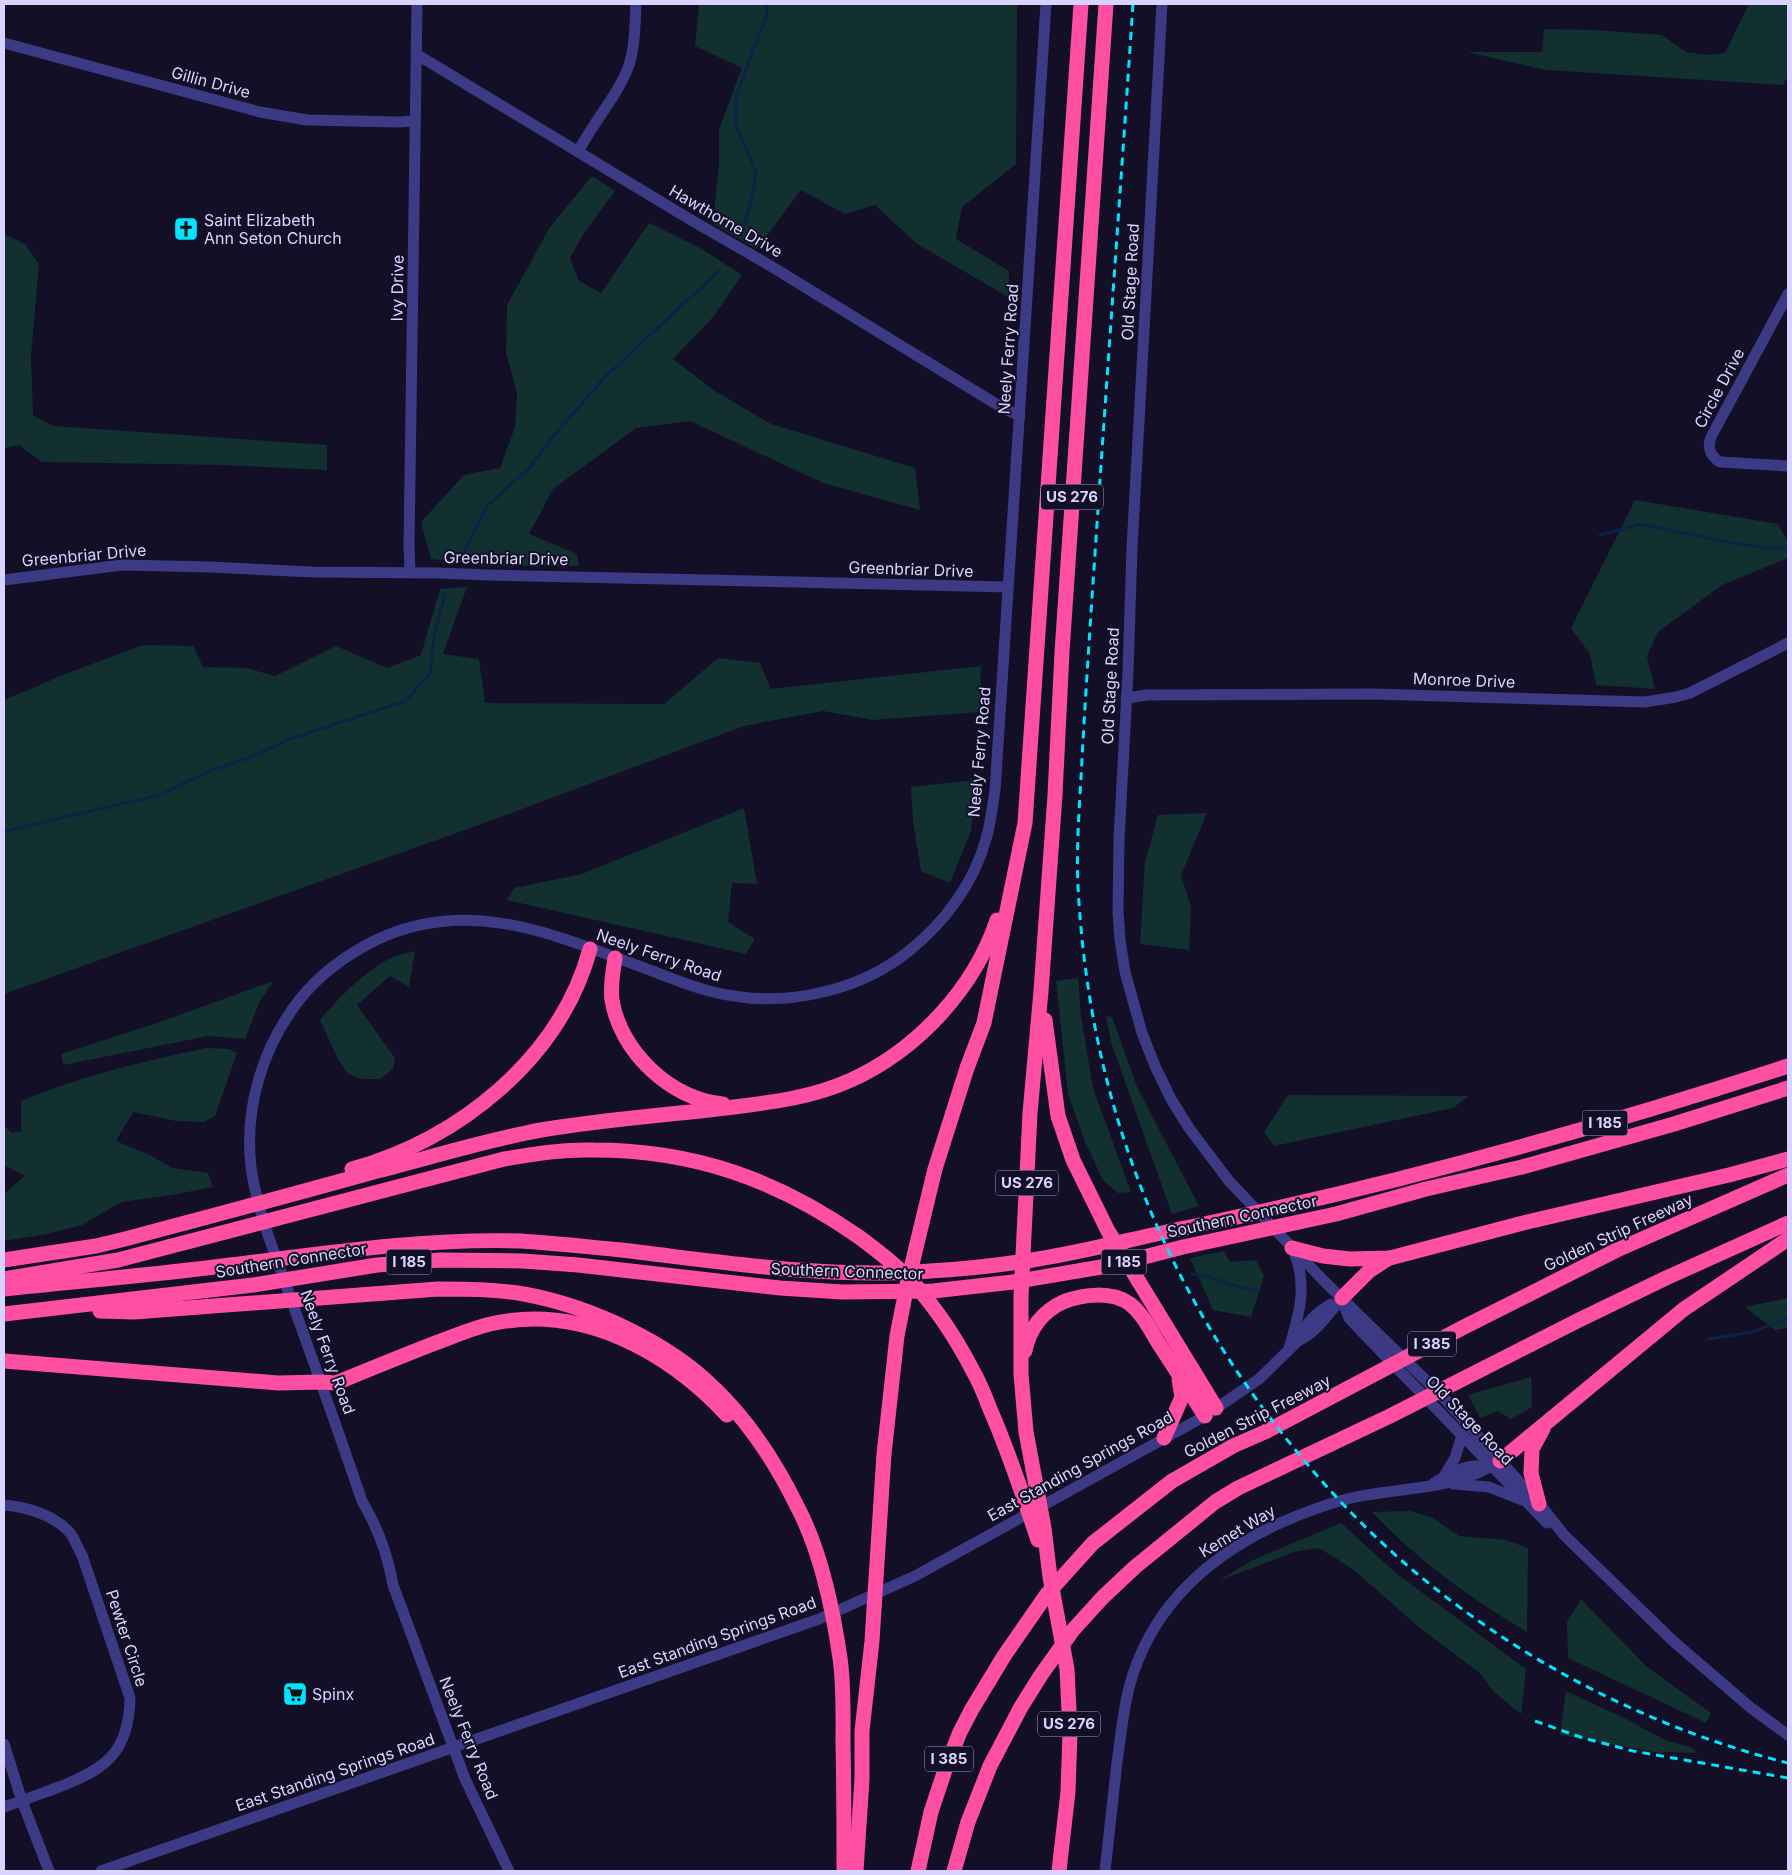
<svg xmlns="http://www.w3.org/2000/svg" width="1792" height="1875" font-family="Inter,sans-serif">
<style>
.green{fill:#12302f}
.lines{fill:none;stroke-linecap:round;stroke-linejoin:round}
.stream{stroke:#0c2248;stroke-width:3}
.minor{stroke:#3d3a85;stroke-width:11}
.highway{stroke:#ff4fa3;stroke-width:15}
.rail{stroke:#00e5ff;stroke-width:3;stroke-dasharray:8 6;stroke-linecap:butt}
.labels{text-anchor:middle;stroke-width:4;stroke-linejoin:round;paint-order:stroke}
.shield{fill:#130f26;stroke:#9e99be;stroke-width:1}
.shield-label{font-size:15px;font-weight:bold;fill:#d9d4ff}
.street-label{font-size:16px;fill:#d9d4ff;stroke:#130f26}
.poi-label{font-size:16px;fill:#d9d4ff;stroke:#130f26;text-anchor:start}
</style>
<rect width="100%" height="100%" fill="#130f26"/>
<!-- green -->
<g class="green">
<path d="M699 4H1017L1016 164 962 207 956 239 1009 271 1008 297 916 243 875 205 845 214 801 190 757 249 713 224 719 163V129L742 68 695 46Z"/>
<path d="M1749 4H1788V75L1783 85 1546 70 1467 52H1542L1544 29 1594 30 1662 35 1686 52 1708 55 1725 53Z"/>
<path d="M592 176 615 191 584 233 570 258 579 281 601 293 649 223 702 249 742 275 713 317 673 359 715 391 771 424 915 468 920 510 823 483 690 421 636 428 553 489 529 534 577 554 579 566H485L431 559 421 522 464 475 500 468 515 427 517 393 506 353 507 305 550 227Z"/>
<path d="M4 234 25 244 39 264 31 356 33 415 53 426 327 445V470L225 465 42 462 19 445 4 448Z"/>
<path d="M1635 500 1778 524 1788 542V558L1722 585 1658 632 1647 656 1655 689 1596 685 1590 654 1571 628Z"/>
<path d="M467 587 443 654 479 659 485 703 664 704 718 658 760 663 771 689 981 666 980 712 873 720 823 711 744 726 479 825 4 994V700L68 673 143 645 193 646 203 667 246 668 275 676 336 646 387 668 421 655 440 589Z"/>
<path d="M976 780 971 831 950 883 921 871 913 822 911 787Z"/>
<path d="M744 808 757 884 732 883 728 922 755 939 746 954 507 900 514 888 582 874Z"/>
<path d="M1207 813 1181 875 1191 907 1189 950 1140 944 1145 862 1158 815Z"/>
<path d="M415 951 409 987 390 976 357 1005 395 1058 393 1069 380 1079H361L347 1073 338 1059 320 1020C340 996 367 969 395 956 401 954 409 953 415 951Z"/>
<path d="M1078 978 1081 1015 1093 1088 1131 1192 1118 1193 1103 1180 1085 1142 1068 1094 1056 981Z"/>
<path d="M273 981 259 1003 245 1039 208 1036 63 1065 61 1054 157 1023Z"/>
<path d="M1106 1016 1112 1017 1137 1087 1199 1206 1172 1214 1111 1042Z"/>
<path d="M207 1048 229 1049 237 1053 215 1116 204 1122 176 1121 133 1112 116 1141 150 1155 172 1168 208 1173 213 1187 172 1195 121 1202 82 1225 47 1234 4 1241V1194L25 1176 4 1165V1125L12 1133 21 1131V1101C81 1076 143 1061 207 1048Z"/>
<path d="M1288 1095 1469 1096 1453 1108 1274 1146 1264 1132Z"/>
<path d="M1224 1251 1230 1262 1256 1260 1264 1276 1251 1317 1213 1310 1190 1258Z"/>
<path d="M1788 1298V1328L1775 1330 1745 1307Z"/>
<path d="M1531 1377 1532 1407 1511 1419 1498 1411 1480 1418 1468 1395Z"/>
<path d="M1410 1511 1433 1518 1459 1536 1506 1540 1528 1548 1527 1632C1470 1598 1417 1560 1372 1512Z"/>
<path d="M1341 1523 1397 1574 1526 1669 1521 1714 1493 1691 1481 1674 1420 1628 1355 1571 1331 1555 1318 1548 1294 1552 1218 1581 1253 1560Z"/>
<path d="M1581 1599 1647 1667 1711 1713 1706 1723 1568 1658 1567 1622Z"/>
<path d="M1566 1691 1624 1718 1665 1740 1690 1747 1698 1753 1665 1752 1661 1753 1560 1735Z"/>
</g>
<g class="lines">
<!-- stream -->
<g class="stream">
<path d="M741 235 752 198 756 172 735 124 737 93 767 14 766 4"/>
<path d="M1600 535 1640 524 1732 543 1775 549 1788 546"/>
<path d="M462 556 487 506 529 468 556 433 605 377 719 271"/>
<path d="M4 833 6 831 159 795 212 770 251 757 287 740 405 701 430 674 434 637 445 594"/>
<path d="M1192 1274 1207 1276 1228 1284 1260 1291"/>
<path d="M1708 1339 1753 1332 1788 1318"/>
</g>
<!-- minor -->
<g class="minor">
<path d="M1162 4 1132 548 1128 672 1119 839 1118 912 1120 940 1125 972 1142 1033 1155 1066 1171 1099 1189 1128 1229 1181 1324 1281 1444 1398 1542 1507 1564 1535 1673 1641 1751 1708 1788 1735"/>
<path d="M4 43 260 112 307 120 399 122 415 121"/>
<path d="M416 54 691 220 769 265 1001 407 1020 416"/>
<path d="M578 152C592 124 619 94 629 65 635 46 635 24 636 4"/>
<path d="M1788 294 1711 437C1707 447 1710 456 1720 462L1788 466"/>
<path d="M410 572 409 545 417 4"/>
<path d="M4 580 122 565 210 567 313 572 439 573 488 575 1008 587"/>
<path d="M1126 698 1147 695 1372 694 1645 702 1676 697 1690 693 1788 643"/>
<path d="M1342 1300 1349 1318 1362 1332 1547 1523"/>
<path d="M1298 1341C1303 1325 1317 1312 1331 1304"/>
<path d="M1289 1348C1299 1315 1308 1286 1294 1252"/>
<path d="M1444 1476 1455 1458 1462 1435"/>
<path d="M1434 1483C1455 1471 1467 1463 1491 1466"/>
<path d="M1453 1484 1489 1487 1522 1500"/>
<path d="M4 1505C27 1507 55 1515 71 1534 75 1540 78 1549 82 1555L130 1698C129 1752 106 1769 59 1787 40 1794 22 1801 4 1807"/>
<path d="M4 1744 22 1801 49 1871"/>
<path d="M101 1871 819 1619 915 1576 1205 1416 1259 1379 1298 1341C1316 1333 1329 1313 1342 1298"/>
<path d="M509 1871 465 1779 393 1585C388 1556 377 1526 362 1501 339 1433 315 1366 291 1299 276 1256 257 1212 251 1167 244 1107 263 1046 300 999 320 974 348 954 376 940 474 894 561 938 655 972 681 982 706 992 734 996 763 1001 794 999 823 992 854 985 884 971 909 951 945 922 974 883 986 839 991 823 992 807 995 791L1046 4"/>
<path d="M1105 1871C1109 1835 1113 1799 1117 1762 1121 1736 1123 1709 1130 1684 1152 1606 1208 1556 1280 1523 1303 1513 1326 1504 1351 1498 1403 1486 1453 1492 1500 1461"/>
</g>
<!-- highway -->
<g class="highway">
<path d="M615 958C613 972 610 986 612 1000 620 1051 671 1100 723 1104"/>
<path d="M1045 1020 1058 1116 1073 1160 1108 1231 1216 1408"/>
<path d="M352 1169C459 1139 560 1059 590 949"/>
<path d="M1292 1248 1323 1256 1350 1259 1390 1258 1523 1223 1729 1175 1788 1159"/>
<path d="M4 1260 96 1246 129 1238C212 1216 295 1194 377 1171 432 1157 486 1140 541 1130 605 1119 670 1115 734 1107 774 1102 814 1097 851 1080 917 1050 974 989 997 920"/>
<path d="M4 1279 118 1260 504 1159C534 1154 563 1149 594 1150 694 1150 778 1180 859 1237 878 1251 900 1268 916 1286 938 1311 958 1342 973 1371 980 1383 985 1396 990 1409 1009 1452 1023 1496 1038 1540"/>
<path d="M4 1289C79 1281 155 1275 230 1265 327 1253 423 1238 521 1241 554 1243 588 1247 621 1250 723 1262 826 1279 930 1271 966 1269 1003 1265 1038 1259 1089 1251 1139 1237 1190 1227 1392 1185 1592 1130 1788 1066"/>
<path d="M1342 1298 1369 1271 1389 1258"/>
<path d="M100 1311 134 1312 438 1289C466 1289 495 1289 524 1294 589 1306 669 1342 716 1390 750 1423 777 1465 798 1508 820 1550 833 1610 840 1658 844 1686 843 1715 843 1744 844 1786 844 1829 844 1871"/>
<path d="M4 1314 253 1285 377 1265 440 1260 523 1261 578 1265 780 1288 842 1292 933 1291 1013 1282 1113 1265 1183 1247 1336 1214 1426 1189 1522 1167 1674 1124 1788 1088"/>
<path d="M1025 1351C1029 1329 1043 1311 1063 1302 1083 1294 1112 1291 1130 1304 1143 1314 1151 1331 1159 1344 1175 1368 1190 1392 1205 1416"/>
<path d="M4 1361 278 1383 322 1382 336 1383C370 1369 404 1355 438 1342 457 1335 475 1327 495 1323 584 1305 668 1352 727 1415"/>
<path d="M1164 1438 1182 1397 1179 1379"/>
<path d="M1500 1461 1684 1309 1788 1239"/>
<path d="M1539 1504 1531 1473 1532 1449 1543 1429"/>
<path d="M856 1871 862 1779V1731L872 1641 884 1454 897 1336 907 1285 935 1169 967 1068 984 1023 1025 823 1081 4"/>
<path d="M918 1871 931 1812 945 1770 960 1732 972 1709 1004 1656 1047 1594 1093 1543 1172 1481 1233 1446 1265 1432 1462 1328 1617 1250 1788 1175"/>
<path d="M954 1871 968 1822 990 1766 1021 1707 1041 1675 1073 1630 1103 1597 1135 1567 1215 1502 1238 1488 1390 1416 1581 1319 1666 1278 1788 1223"/>
<path d="M1059 1871 1068 1792 1070 1732 1067 1669 1050 1577 1044 1528 1026 1432 1021 1374V1296L1030 1113 1041 991 1055 795 1062 652 1106 4"/>
</g>
<!-- rail -->
<g class="rail">
<path d="M1133 4C1121 182 1108 361 1096 539 1091 612 1086 686 1082 759 1080 801 1076 843 1078 886 1090 1122 1179 1328 1340 1501 1459 1628 1620 1721 1788 1763"/>
<path d="M1535 1721 1583 1738 1633 1751 1788 1778"/>
</g>
</g>
<!-- icons -->
<defs>
<symbol id="church-square" viewBox="-11 -11 22 22"><rect x="-9" y="-9" width="18" height="18" rx="4" fill="#00e5ff" stroke="#130f26"/><path d="M-1.2-6h2.4v3.5h3.3v2.4h-3.3V6h-2.4V-.1h-3.3v-2.4h3.3Z" fill="#111"/></symbol>
<symbol id="supermarket-square" viewBox="-11 -11 22 22"><rect x="-9" y="-9" width="18" height="18" rx="4" fill="#00e5ff" stroke="#130f26"/><path d="M-6-5.5h2.5l.6 2H6L4.5 2H-2.5L-4.4-4H-6ZM-1.5 3.2a1.3 1.3 0 1 0 .1 0ZM3 3.2a1.3 1.3 0 1 0 .1 0Z" fill="#111"/></symbol>
</defs>
<g fill-rule="evenodd">
<use href="#church-square" x="172" y="215" width="28" height="28"/>
<use href="#supermarket-square" x="281" y="1680" width="28" height="28"/>
</g>
<g class="labels">
<!-- shield labels -->
<g class="shield">
<rect x="1041" y="484.5" width="62" height="25" rx="4"/>
<rect x="1582.5" y="1110.5" width="45" height="25" rx="4"/>
<rect x="996" y="1170.5" width="62" height="25" rx="4"/>
<rect x="386.5" y="1249.5" width="45" height="25" rx="4"/>
<rect x="1101.5" y="1249.5" width="45" height="25" rx="4"/>
<rect x="1408" y="1331.5" width="48" height="25" rx="4"/>
<rect x="1038" y="1711.5" width="62" height="25" rx="4"/>
<rect x="925" y="1746.5" width="48" height="25" rx="4"/>
</g>
<g class="shield-label">
<text x="1072" y="502">US 276</text>
<text x="1605" y="1128">I 185</text>
<text x="1027" y="1188">US 276</text>
<text x="409" y="1267">I 185</text>
<text x="1124" y="1267">I 185</text>
<text x="1432" y="1349">I 385</text>
<text x="1069" y="1729">US 276</text>
<text x="949" y="1764">I 385</text>
</g>
<!-- street labels -->
<g class="street-label">
<text transform="translate(211 82) rotate(15)" y="6">Gillin Drive</text>
<text transform="translate(726 221) rotate(30)" y="6">Hawthorne Drive</text>
<text transform="translate(1130 282) rotate(-87)" y="6">Old Stage Road</text>
<text transform="translate(397 288) rotate(-89)" y="6">Ivy Drive</text>
<text transform="translate(1008 349) rotate(-86)" y="6">Neely Ferry Road</text>
<text transform="translate(1719 388) rotate(-62)" y="6">Circle Drive</text>
<text transform="translate(84 555) rotate(-5)" y="6">Greenbriar Drive</text>
<text transform="translate(506 558) rotate(1)" y="6">Greenbriar Drive</text>
<text transform="translate(911 569) rotate(2)" y="6">Greenbriar Drive</text>
<text transform="translate(1464 680) rotate(2)" y="6">Monroe Drive</text>
<text transform="translate(1110 686) rotate(-87)" y="6">Old Stage Road</text>
<text transform="translate(979 752) rotate(-85)" y="6">Neely Ferry Road</text>
<text transform="translate(659 955) rotate(19)" y="6">Neely Ferry Road</text>
<text transform="translate(1242 1216) rotate(-12)" y="6">Southern Connector</text>
<text transform="translate(1618 1232) rotate(-25)" y="6">Golden Strip Freeway</text>
<text transform="translate(291 1260) rotate(-9)" y="6">Southern Connector</text>
<text transform="translate(847 1271) rotate(2)" y="6">Southern Connector</text>
<text transform="translate(328 1352) rotate(70)" y="6">Neely Ferry Road</text>
<text transform="translate(1257 1416) rotate(-27)" y="6">Golden Strip Freeway</text>
<text transform="translate(1470 1420) rotate(46)" y="6">Old Stage Road</text>
<text transform="translate(1080 1466) rotate(-29)" y="6">East Standing Springs Road</text>
<text transform="translate(1237 1531) rotate(-31)" y="6">Kemet Way</text>
<text transform="translate(717 1637) rotate(-20)" y="6">East Standing Springs Road</text>
<text transform="translate(127 1638) rotate(72)" y="6">Pewter Circle</text>
<text transform="translate(469 1738) rotate(68)" y="6">Neely Ferry Road</text>
<text transform="translate(335 1772) rotate(-19)" y="6">East Standing Springs Road</text>
</g>
<!-- poi labels -->
<g class="poi-label">
<text x="204" y="226">Saint Elizabeth<tspan x="204" dy="18">Ann Seton Church</tspan></text>
<text x="312" y="1700">Spinx</text>
</g>
</g>
<!-- border -->
<rect width="1792" height="1875" fill="none" stroke="#d9d4ff" stroke-width="10"/>
</svg>
